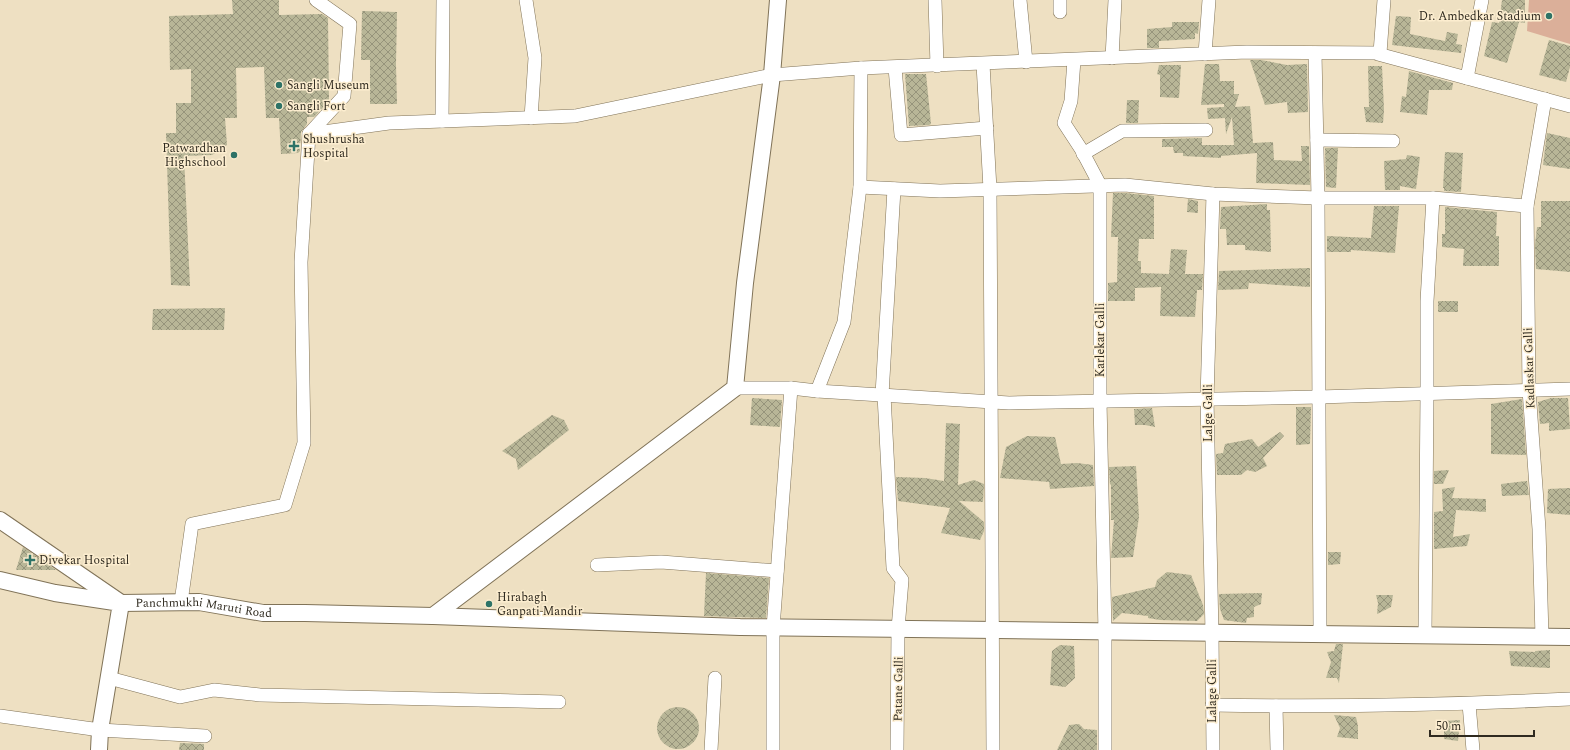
<svg xmlns="http://www.w3.org/2000/svg" width="1570" height="750" font-family="Spectral,serif">
<style>
.grass{fill:#dbaf99}
.building{fill:url(#building-cross-hatch)}
.lines{fill:none;stroke-linecap:round;stroke-linejoin:round}
.minor-casing{stroke:#807358;stroke-width:14}
.tertiary-casing{stroke:#807358;stroke-width:18}
.minor{stroke:#fff;stroke-width:13}
.tertiary{stroke:#fff;stroke-width:16}
.poi-dot{fill:#2e7367;stroke:#fcedcf;stroke-width:1.5}
.labels{text-anchor:middle;stroke-width:3;stroke-linejoin:round;paint-order:stroke}
.poi-label{font-size:12px;fill:#2f2a1f;stroke:#fcedcf;text-anchor:start}
.street-label{font-size:12px;fill:#2f2a1f;stroke:#fcedcf}
</style>
<defs>
<pattern id="building-cross-hatch" width="8" height="8" patternUnits="userSpaceOnUse"><rect width="8" height="8" fill="#b8b697"/><path d="M0 0l8 8M0 8l8-8" fill="none" stroke="#96947b"/></pattern>
</defs>
<rect width="100%" height="100%" fill="#eee0c2"/>
<!-- grass -->
<path class="grass" d="M1529 0H1570V44L1527 31Z"/>
<!-- building -->
<g class="building">
<path d="M232 0H279V15L322 14 328 18 329 101 314 117H307V124L301 132 300 151 298 153 281 154 279 118H266L264 67 236 68 237 118H225L227 145 212 155 184 156 190 286 171 285 166 133H176V103H191V69L170 70 169 16 233 14Z"/>
<path d="M1502 0H1525V23L1519 22 1507 63 1484 56 1492 22 1499 23Z"/>
<path d="M362 11 397 12 396 64 397 104H370V60H361Z"/>
<path d="M1396 16 1411 17 1410 34 1445 41 1447 32 1458 34 1456 44 1462 45 1461 53 1392 45Z"/>
<path d="M1172 22H1199L1198 34 1195 33V39L1159 41V48H1147V29L1172 27Z"/>
<path d="M1549 40 1570 46V67L1566 82 1539 75Z"/>
<path d="M1250 60H1261L1287 65 1307 64 1308 112 1288 113 1287 102 1265 105Z"/>
<path d="M1205 64H1219L1220 81H1234V94H1239L1235 107 1250 106 1253 143 1273 142 1274 160 1302 161 1301 146H1309L1310 185 1256 183 1257 153 1221 156V158L1183 156V153H1174L1173 147H1162V139L1202 138V145H1234L1232 117 1226 134 1225 118 1208 119 1207 108 1224 107V104L1201 105Z"/>
<path d="M1159 65H1181L1179 98 1160 97V75L1157 74Z"/>
<path d="M1368 66H1382L1384 110 1383 123 1366 122 1364 107H1369Z"/>
<path d="M1409 71 1453 83 1452 90H1429L1427 115 1400 112 1402 96 1406 97Z"/>
<path d="M905 74H926L931 124 929 125 909 126Z"/>
<path d="M1127 100H1139L1138 123H1126Z"/>
<path d="M1547 133 1570 138V169L1543 165Z"/>
<path d="M1325 148H1338L1336 188 1326 187Z"/>
<path d="M1445 152 1463 153 1461 192 1444 191V188H1443Z"/>
<path d="M1407 155 1420 157 1416 189 1400 186V190H1385L1384 161 1406 159Z"/>
<path d="M1113 193H1125L1154 196V239H1139L1138 261H1141V273L1169 274 1171 249 1187 250 1185 274H1203L1202 290H1197L1195 317 1160 316 1161 287 1135 288V301H1108V283L1117 282 1118 237H1111Z"/>
<path d="M1188 199 1198 201V213L1187 212Z"/>
<path d="M1541 201H1570V272L1536 269 1535 245 1537 227H1541Z"/>
<path d="M1267 204V210H1270L1271 252 1245 250V245H1227L1226 229H1220L1221 207Z"/>
<path d="M1374 206H1399L1395 253 1351 250V252H1327V236L1371 238Z"/>
<path d="M1445 207 1497 212 1496 236H1499V266H1463L1464 249 1442 247V234H1445Z"/>
<path d="M1310 268V287L1249 283 1248 289 1218 290 1219 271Z"/>
<rect x="1438" y="301" width="20" height="11"/>
<path d="M225 308 224 330H152L153 309Z"/>
<path d="M752 398 782 400 780 427 750 425Z"/>
<path d="M1551 398H1568L1570 429 1549 431V423L1540 424 1538 402Z"/>
<path d="M1522 399 1526 455 1491 454V404Z"/>
<path d="M1296 407H1311L1310 444 1296 445Z"/>
<path d="M1152 408 1155 427 1145 425H1135L1134 409Z"/>
<path d="M552 415 564 420 569 430 518 470 516 459 502 451Z"/>
<path d="M946 423 960 424 958 485 974 480 984 484 983 502 959 501 984 522V531L980 540 941 533 950 508 898 501 896 477 925 478 944 481Z"/>
<path d="M1280 432 1284 436 1263 458 1267 466 1255 472 1247 470 1241 475H1217L1216 454 1223 453 1225 444 1252 439 1258 447Z"/>
<path d="M1027 436 1055 437 1061 464 1077 463 1093 465 1094 486 1050 489 1049 482 1000 478 1006 447Z"/>
<path d="M1136 466 1139 517 1133 557 1111 558 1114 520H1111V484L1110 485 1109 467Z"/>
<path d="M1449 470 1443 484H1434V471Z"/>
<path d="M1527 481 1529 495 1502 496 1501 484Z"/>
<path d="M1455 487 1452 498 1486 499V512L1456 510 1453 537 1470 534 1467 546 1434 549V512L1443 511 1442 489Z"/>
<path d="M1570 488V515L1547 513 1548 489Z"/>
<path d="M23 547 56 570H16Z"/>
<path d="M1328 552H1341L1340 564 1328 565Z"/>
<path d="M1167 572 1191 575 1203 605 1204 614 1197 621 1160 620 1148 618V616L1122 613 1113 621 1112 597 1155 587 1157 580Z"/>
<path d="M706 573 769 578 766 618 704 616Z"/>
<path d="M1262 593 1261 604 1254 607V617L1247 618 1246 623 1224 620 1220 609 1219 594Z"/>
<path d="M1376 595H1393L1391 607 1377 614 1378 603Z"/>
<path d="M1336 644H1343L1339 683 1337 678H1326L1331 662 1327 652 1334 651Z"/>
<path d="M1060 645 1074 646 1075 678 1065 687 1050 685 1052 651Z"/>
<path d="M1550 650V668L1511 666 1509 651 1535 652V651Z"/>
<circle cx="678" cy="728" r="21"/>
<path d="M1334 715 1356 717 1358 726V739L1337 737 1340 728Z"/>
<path d="M1460 720 1458 741 1444 739V721Z"/>
<path d="M1079 724 1084 729 1097 730V750H1057L1069 725Z"/>
<path d="M180 743 204 744V750H179Z"/>
</g>
<g class="lines">
<defs>
<g id="minor">
<path d="M526 0 535 58 531 118"/>
<path d="M935 0 937 66"/>
<path d="M1020 0 1026 62"/>
<path d="M1060 0V12"/>
<path d="M1315 53 1318 198 1320 634"/>
<path d="M1380 53 1384 0"/>
<path d="M1205 54 1209 0"/>
<path d="M1112 58 1115 0"/>
<path d="M1074 60 1071 101 1064 123 1081 149 1100 185V401L1105 632V750"/>
<path d="M983 64 990 189 993 750"/>
<path d="M895 68 901 135 987 128"/>
<path d="M1467 78 1482 0"/>
<path d="M442 121 443 0"/>
<path d="M309 134 344 96 350 24 316 0"/>
<path d="M1317 140 1393 141"/>
<path d="M1083 154 1122 131 1206 130"/>
<path d="M860 187 940 191 1125 185 1213 194 1318 198H1433L1527 206"/>
<path d="M735 388H791L817 391 1009 403 1319 397 1570 389"/>
<path d="M817 391 844 322 860 187 861 68"/>
<path d="M882 395 894 189"/>
<path d="M884 395 893 568 902 580 898 629 897 750"/>
<path d="M597 565 661 562 777 571"/>
<path d="M181 602 192 524 285 505 304 443 301 262 309 134 389 123 575 116 772 75 861 68 1247 52 1380 53 1378 54 1570 106"/>
<path d="M1425 635 1427 393V301L1433 198"/>
<path d="M1542 637 1539 529 1529 390 1527 206 1545 99"/>
<path d="M109 678 180 697 214 690 260 695 559 702"/>
<path d="M1469 704 1473 750"/>
<path d="M1212 705C1332 707 1451 705 1570 699"/>
<path d="M1276 706 1277 750"/>
<path d="M0 716 100 730 205 736"/>
<path d="M711 750 715 678"/>
<path d="M773 750V628L791 388"/>
<path d="M1213 750 1212 633 1207 399 1213 194"/>
</g>
<g id="tertiary">
<path id="s1" d="M0 520 121 603 199 602 263 613H305L433 616 740 627 1570 637"/>
<path d="M0 580 55 593 121 603 100 730 99 750"/>
<path d="M433 616 735 388 745 283 772 75 778 0"/>
</g>
</defs>
<!-- minor casing -->
<use href="#minor" class="minor-casing"/>
<!-- tertiary casing -->
<use href="#tertiary" class="tertiary-casing"/>
<!-- minor -->
<use href="#minor" class="minor"/>
<!-- tertiary -->
<use href="#tertiary" class="tertiary"/>
</g>
<!-- markers -->
<g class="poi-dot">
<circle cx="1549" cy="16" r="4"/>
<circle cx="279" cy="85" r="4"/>
<circle cx="279" cy="106" r="4"/>
<path d="M292 140h4v4h4v4h-4v4h-4v-4h-4v-4h4z"/>
<circle cx="234" cy="155" r="4"/>
<path d="M28 554h4v4h4v4h-4v4h-4v-4h-4v-4h4z"/>
<circle cx="489" cy="604" r="4"/>
</g>
<g class="labels">
<!-- poi labels -->
<g class="poi-label">
<text x="1541" y="20" text-anchor="end">Dr. Ambedkar Stadium</text>
<text x="287" y="89">Sangli Museum</text>
<text x="287" y="110">Sangli Fort</text>
<text x="303" y="143">Shushrusha<tspan x="303" dy="14">Hospital</tspan></text>
<text x="226" y="152" text-anchor="end">Patwardhan<tspan x="226" dy="14">Highschool</tspan></text>
<text x="39" y="564">Divekar Hospital</text>
<text x="497" y="601">Hirabagh<tspan x="497" dy="14">Ganpati Mandir</tspan></text>
</g>
<!-- street labels -->
<g class="street-label">
<text transform="translate(1100 340) rotate(-90)" y="4">Karlekar Galli</text>
<text transform="translate(1529 368) rotate(-92)" y="4">Kadlaskar Galli</text>
<text transform="translate(1208 413) rotate(-90)" y="4">Lalge Galli</text>
<text dy="4" stroke="none"><textPath href="#s1" startOffset="230">Panchmukhi Maruti Road</textPath></text>
<text transform="translate(898 689) rotate(-89)" y="4">Patane Galli</text>
<text transform="translate(1212 691) rotate(-90)" y="4">Lalage Galli</text>
</g>
</g>
<!-- scale -->
<path d="M1430 730v6h104v-6" fill="none" stroke="#2f2a1f" stroke-width="2"/>
<text x="1436" y="730" font-size="12" fill="#2f2a1f" stroke="#fcedcf" stroke-width="3" paint-order="stroke">50 m</text>
</svg>
